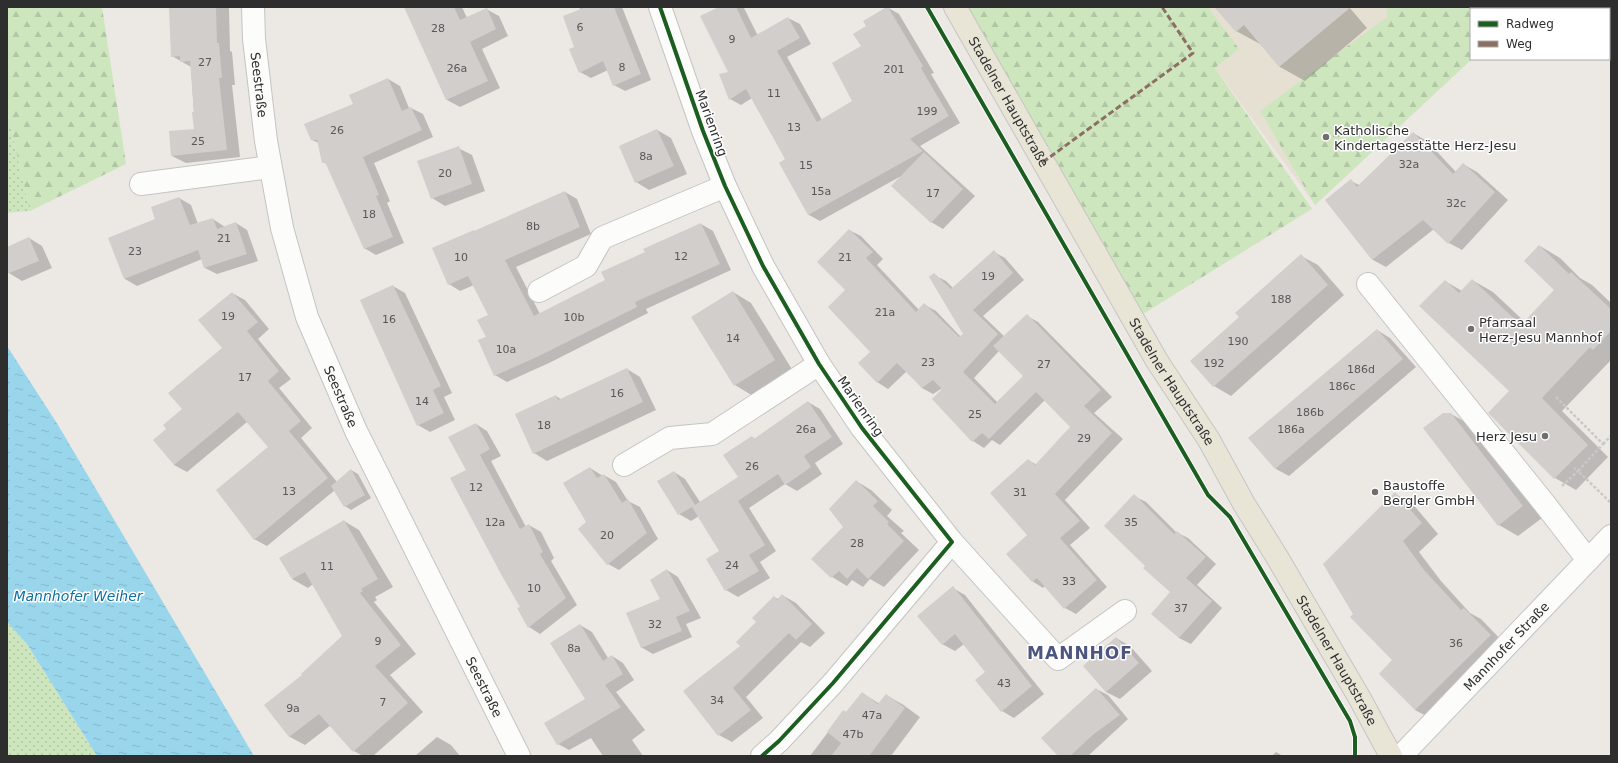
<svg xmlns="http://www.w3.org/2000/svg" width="1618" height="763" font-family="'DejaVu Sans',sans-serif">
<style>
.education{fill:#e6e0d3}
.grass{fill:url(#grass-dots)}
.forest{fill:url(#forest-firs)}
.water{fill:url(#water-ripples)}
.shadow{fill:#0003;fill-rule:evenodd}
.building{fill:#d1cecb}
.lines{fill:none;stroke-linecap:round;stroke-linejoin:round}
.minor-casing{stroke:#c5c4c5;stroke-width:24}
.major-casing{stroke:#c6c5c4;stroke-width:24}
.path{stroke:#c9c9c8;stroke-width:2.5;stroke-dasharray:3 2;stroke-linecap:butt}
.minor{stroke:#fcfcfb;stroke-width:22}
.major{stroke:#e8e4d6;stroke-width:22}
.quiet{stroke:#8d6e63;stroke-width:3;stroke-dasharray:6 3;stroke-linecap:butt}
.cycleway-casing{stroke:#fff;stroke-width:6}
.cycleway{stroke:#1b5e20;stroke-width:4}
.poi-dot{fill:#706f6e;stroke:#fff;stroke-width:1.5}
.labels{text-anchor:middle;stroke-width:3;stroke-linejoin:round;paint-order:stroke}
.number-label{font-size:11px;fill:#585857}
.street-label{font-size:13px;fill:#2e2e2e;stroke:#fff}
.poi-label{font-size:13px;fill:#2e2e2e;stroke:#fff;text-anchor:start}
.water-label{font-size:14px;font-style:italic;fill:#0d6fa3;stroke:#fff}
.district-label{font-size:17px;font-weight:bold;letter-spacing:1px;fill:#4d5680;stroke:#fff}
</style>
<defs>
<pattern id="grass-dots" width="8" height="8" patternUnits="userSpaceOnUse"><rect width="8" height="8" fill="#cee6be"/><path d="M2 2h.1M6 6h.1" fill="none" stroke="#b1c6a4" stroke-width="1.8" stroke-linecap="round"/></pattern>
<pattern id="forest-firs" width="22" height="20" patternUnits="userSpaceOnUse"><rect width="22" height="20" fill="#cee6be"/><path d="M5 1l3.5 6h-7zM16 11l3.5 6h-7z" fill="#b1c6a4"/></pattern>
<pattern id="water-ripples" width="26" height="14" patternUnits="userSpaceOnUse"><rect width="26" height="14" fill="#99d6ec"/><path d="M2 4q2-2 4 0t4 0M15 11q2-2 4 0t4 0" fill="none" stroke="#84b8cb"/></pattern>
</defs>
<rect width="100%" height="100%" fill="#ece8e4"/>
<!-- education -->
<path class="education" d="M1175 7H1439L1472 59 1315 205 1215 68Z"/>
<!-- grass -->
<g class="grass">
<path d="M7 111 30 211 7 213Z"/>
<path d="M7 622 27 644 97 756H7Z"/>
</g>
<!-- forest -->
<g class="forest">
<path d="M7 7H102L126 164 30 211 7 111Z"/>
<path d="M956 7H1208L1239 49 1215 68 1312 209 1135 319Z"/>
<path d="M1386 7H1525L1523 9H1471L1472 59 1315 205 1260 111 1387 17Z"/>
</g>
<!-- water -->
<path class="water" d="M7 346 58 425 254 756H97L27 644 7 622Z"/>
<!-- shadow -->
<g class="shadow">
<path d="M170 7H229L230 51 232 52 235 85H232L240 157 186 163 172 156 195 130 191 67 172 56Z"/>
<path d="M416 7H462L467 18 486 9 499 16 508 36 482 49 500 88 460 107 447 100 407 11Z"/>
<path d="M579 7H622L651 80 625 91 614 85 608 70 591 78 580 72 575 47 581 10Z"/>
<path d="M721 7 744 8 758 36 788 18 800 24 811 44 787 57 822 120 854 102 868 27 864 21 887 7 899 14 934 73 931 74 960 123 920 146 975 196 943 229 931 222 903 175 820 221 809 215 781 163 787 159 752 98 741 105 730 99V73Z"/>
<path d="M1216 7H1349L1367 28 1305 81 1280 67 1262 45 1236 31Z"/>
<path d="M388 79 400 86 409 108H411L423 114 433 137 374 163 390 201 387 203 404 243 376 255 364 248 327 164 323 162 319 143 312 140 354 105Z"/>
<path d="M657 130 671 138 687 174 649 190 636 182 620 146Z"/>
<path d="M1413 133 1427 141 1456 172 1463 164 1477 172 1508 200 1462 250 1449 243 1434 229 1386 267 1373 260 1326 201 1351 181 1359 185Z"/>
<path d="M458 148 472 155 485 191 445 206 432 198Z"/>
<path d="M565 192 577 199 591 234 516 267 540 314 606 281 646 253 701 224 713 231 731 270 646 309 648 313 549 363 507 382 495 375 487 337 489 315 474 285 460 291 449 284 475 232Z"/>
<path d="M179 198 191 205 198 224 213 219 225 227 236 223 247 230 258 261 217 274 205 268 202 259 137 286 125 279 109 238 157 219Z"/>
<path d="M849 230 861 236 883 259 877 265 919 310 925 305 936 311 961 337 965 334 934 275 946 281 953 288 994 252 1005 258 1024 280 983 316 1005 337 1027 316 1038 322 1112 397 1094 413 1123 439 1065 500 1090 528 1070 545 1107 587 1076 614 1065 608 1045 586 1043 588 1032 581 1028 535V460L1037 465 1072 427 1045 400 1000 445 992 440 984 448 973 441 933 399 944 387 933 394 922 388 907 371 888 389 877 382 871 352 846 290ZM999 351 1024 376 997 402 974 378Z"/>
<path d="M29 238 42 246 52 268 22 281 9 273 7 269V248Z"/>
<path d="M1540 246 1560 258 1580 278 1592 285 1611 303V360L1562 411 1608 457 1576 490 1555 478 1489 413 1510 391 1445 281 1462 291 1472 280 1493 292 1525 322 1555 290Z"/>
<path d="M1301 256 1318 265 1344 295 1231 396 1214 386 1240 318Z"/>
<path d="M393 286 405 293 452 393 444 397 455 420 430 432 418 425Z"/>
<path d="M733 292 751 303 793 371 753 396 735 385 693 317Z"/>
<path d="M232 293 245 300 269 329 258 339 291 379 279 388 312 428 301 438 337 482 351 470 358 474 371 498 351 510 345 506 335 490 267 546 254 539 269 447 247 422 187 472 174 465 167 429 184 410 223 349Z"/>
<path d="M1377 330 1390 338 1416 367 1289 476 1276 469 1250 438Z"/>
<path d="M627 369 640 377 656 410 547 461 534 453 556 396 562 400Z"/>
<path d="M808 402 820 409 843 444 815 463 822 474 809 483 797 491 785 484 749 508 776 551 760 562 770 578 738 597 726 590 721 551 699 516 691 521 679 514 674 472 685 479 700 502 740 477 752 437 755 439Z"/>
<path d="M1451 414 1471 425 1542 518 1518 536 1499 525Z"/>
<path d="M476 424 487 431 501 456 491 461 526 527 529 525 541 532 554 558 551 561 577 605 540 634 529 627 467 470Z"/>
<path d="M590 468 603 476 604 475 616 482 628 501 640 507 658 539 619 570 608 564 588 522Z"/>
<path d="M856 481 871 490 892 510 887 516 904 531 901 533 919 550 884 587 870 579 863 587 852 580 847 586 832 577Z"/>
<path d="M1395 494 1412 503 1438 534 1419 552 1441 581 1470 613 1481 619 1507 646 1432 719 1415 710 1394 660 1354 614Z"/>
<path d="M1134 496 1146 502 1176 532 1188 538 1216 564 1197 585 1222 608 1191 644 1179 638 1172 592 1146 566Z"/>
<path d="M344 521 359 530 393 587 375 597 377 600 374 602 416 654 390 675 423 712 373 756H363L354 751 331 725 305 745 290 737 265 705 304 675 344 637 313 584 308 588 292 579Z"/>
<path d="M667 570 678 577 701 618 686 624 692 637 653 654 641 647 661 600Z"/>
<path d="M953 588 965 595 1044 694 1014 718 1002 711 986 672 964 644 955 651 942 644Z"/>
<path d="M782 595 796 603 825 633 810 647 801 642 746 697 763 718 732 742 719 735 741 646 774 597 778 599Z"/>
<path d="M580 625 592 632 608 658 612 656 623 663 634 680 616 692 645 730 632 740 643 756H603L591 738 569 750 558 744 586 699Z"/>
<path d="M1116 638 1130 646 1152 671 1120 699 1106 692 1084 666Z"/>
<path d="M1096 689 1108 695 1128 719 1088 756H1059Z"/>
<path d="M862 693 880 704 886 695 902 704 920 717 891 756H810L844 711 847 713Z"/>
<path d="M437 737 451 745 460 756H415Z"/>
<path d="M1276 752 1283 756H1272Z"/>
</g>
<!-- building -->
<g class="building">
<path d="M169 7H216L217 43H219L222 78H219L227 150 171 156 169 131 194 129 192 112H194L190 61 180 62V56L171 57Z"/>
<path d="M404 7H454L460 20 487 8 496 29 470 42 488 81 446 100Z"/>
<path d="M586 7H614L641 74 613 86 603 61 579 73 569 49 574 47 563 16Z"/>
<path d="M719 7H736L751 38 788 17 800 38 777 51 817 122 852 101 832 63 861 46 853 34 866 26 863 21 888 7 923 66 921 68 949 116 910 139 923 151 808 215 779 163 785 159 746 89 729 100 719 74 728 72 700 16Z"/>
<path d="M1214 7H1351L1279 67 1244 25 1236 32Z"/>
<path d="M388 78 402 111 411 107 422 130 363 157 379 195 376 196 393 237 364 249 325 162 322 163 317 140H311L304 124 353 104 349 95Z"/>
<path d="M657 129 674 166 635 183 619 146Z"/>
<path d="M1413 132 1453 174 1463 163 1495 192 1448 244 1423 220 1372 260 1325 200 1351 179 1357 187Z"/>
<path d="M459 146 472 184 431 199 417 161Z"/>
<path d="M924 152 963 189 931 223 891 186Z"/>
<path d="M565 191 580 227 505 260 534 316 605 280 601 272 645 252 643 249 701 223 720 264 635 302 637 307 537 357 494 376 478 340 486 337 477 320 488 315 468 276 448 285 432 248 474 230V231Z"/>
<path d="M179 197 190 225 213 218 217 229 236 222 247 254 204 268 198 250 124 279 108 238 155 219 151 207Z"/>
<path d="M849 229 873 252 866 258 916 312 924 303 959 337 963 334 929 277 934 273 951 289 994 250 1013 273 973 310 998 334 963 372 995 404 1023 376 993 346 1027 314 1101 390 1084 406 1112 433 1055 494 1080 521 1060 538 1097 580 1064 609 1037 578 1032 582 1006 554 1027 535 990 493 1028 459 1035 465 1070 427 1036 392 989 439 982 433 972 442 932 399 942 389 933 380 922 388 897 363 877 383 858 363 870 352 828 307 845 290 817 262Z"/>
<path d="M29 237 39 261 7 274V247Z"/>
<path d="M1539 245 1569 274 1571 272 1611 309V331L1593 350 1590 347 1542 398 1588 445 1554 479 1488 413 1509 391 1419 306 1445 280 1459 293 1472 279 1521 325 1554 290 1524 261Z"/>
<path d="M1301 254 1328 285 1213 387 1190 361 1239 317 1235 313Z"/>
<path d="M393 285 441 386 433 390 444 413 417 426 360 300Z"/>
<path d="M733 291 775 360 734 386 691 317Z"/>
<path d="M232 292 258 322 247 331 279 371 268 381 301 421 289 431 328 478 254 540 216 490 268 447 238 412 174 465 153 440 166 429 163 425 182 409 168 393 222 348 198 320Z"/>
<path d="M1377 329 1403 359 1275 469 1248 438Z"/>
<path d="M627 368 643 402 533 454 515 414 556 395 558 400Z"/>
<path d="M808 401 832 437 804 456 811 467 797 477 785 485 778 474 738 501 765 545 749 555 759 571 725 591 706 559 719 551 692 507 678 515 657 481 674 471 695 505 738 477 723 455 752 436 754 439Z"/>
<path d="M1443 413H1451L1523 506 1498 526 1423 428Z"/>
<path d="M476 423 490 449 480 455 520 529 529 524 543 552 540 554 566 598 528 628 517 608 520 607 502 576 450 478 466 470 448 437Z"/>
<path d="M590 467 597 478 604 474 622 503 628 499 647 533 607 565 578 529 586 522 563 483Z"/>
<path d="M351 469 365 495 344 507 331 486Z"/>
<path d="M856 480 878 501 873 506 889 522 887 524 904 541 868 579 857 568 847 579 839 571 831 578 811 559 843 527 829 509Z"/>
<path d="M1395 492 1422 523 1403 541 1424 570 1461 610 1464 608 1491 635 1415 710 1379 674 1392 660 1350 617 1353 614 1323 564Z"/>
<path d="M1134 494 1174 534 1177 531 1206 557 1186 578 1212 601 1179 638 1151 614 1170 592 1143 568 1145 566 1104 526Z"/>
<path d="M344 520 378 579 361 589 363 591 360 593 401 645 375 666 408 703 353 752 319 714 289 737 264 705 302 675 301 674 342 636 305 572 292 579 279 558Z"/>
<path d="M667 569 690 611 676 617 682 631 641 648 626 613 660 599 650 580Z"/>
<path d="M953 586 1032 686 1001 712 975 680 985 672 955 634 942 645 917 616Z"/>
<path d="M782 594 812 624 796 640 789 633 733 688 751 710 718 736 683 691 740 646 736 642 756 622 752 618 774 596 777 600Z"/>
<path d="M580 624 603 661 612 655 623 674 605 685 621 707 557 745 544 723 585 699 550 643Z"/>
<path d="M1116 637 1139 663 1106 692 1083 666Z"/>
<path d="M1096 688 1120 715 1094 734 1070 756H1058L1041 738Z"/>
<path d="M862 692 878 704 886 694 905 708 869 756H831L841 743 827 732 843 710 846 712Z"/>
</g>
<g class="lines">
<defs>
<g id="minor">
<path id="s1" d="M253 7 254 39 266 141 282 228 307 317 356 431 519 756"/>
<path d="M660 7 703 131 725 186 763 266 819 364 862 428 952 542 833 683 779 741 762 756"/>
<path d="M141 184 270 167"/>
<path d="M1368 284 1544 503 1588 560"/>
<path d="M539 291 586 266 602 238 725 186"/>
<path d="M624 465 670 438 712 434 819 364"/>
<path d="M952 542 1058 659 1125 611"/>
<path id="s2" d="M1401 756 1611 536"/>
</g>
<g id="major">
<path id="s3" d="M955 7 1157 361 1209 440 1244 504 1277 557 1359 697 1391 756"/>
</g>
</defs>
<!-- minor casing -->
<use href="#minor" class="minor-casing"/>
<!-- major casing -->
<use href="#major" class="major-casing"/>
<!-- path -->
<g class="path">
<path d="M1556 397 1603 444 1578 471 1611 503"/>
<path d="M1603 444 1611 436"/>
<path d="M1562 486 1578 471 1574 468"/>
</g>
<!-- minor -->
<use href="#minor" class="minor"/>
<!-- major -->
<use href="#major" class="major"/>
<!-- quiet -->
<path class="quiet" d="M1043 162 1193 53 1162 7"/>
<defs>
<g id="cycleway">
<path d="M660 7 703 131 725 186 763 266 819 364 862 428 952 542 833 683 779 741 762 756"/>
<path d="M927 7 1208 495 1230 517 1350 721 1355 737V756"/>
</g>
</defs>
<!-- cycleway casing -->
<use href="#cycleway" class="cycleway-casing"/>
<!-- cycleway -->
<use href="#cycleway" class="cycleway"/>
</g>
<!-- markers -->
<g class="poi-dot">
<circle cx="1326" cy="137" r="4"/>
<circle cx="1471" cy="329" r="4"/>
<circle cx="1545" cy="436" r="4"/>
<circle cx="1375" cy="492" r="4"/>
</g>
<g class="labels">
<!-- number labels -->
<g class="number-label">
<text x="580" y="31">6</text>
<text x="438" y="32">28</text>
<text x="732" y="43">9</text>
<text x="205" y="66">27</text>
<text x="622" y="71">8</text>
<text x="457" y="72">26a</text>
<text x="894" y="73">201</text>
<text x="774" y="97">11</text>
<text x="927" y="115">199</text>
<text x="794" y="131">13</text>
<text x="337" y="134">26</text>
<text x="198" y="145">25</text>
<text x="646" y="160">8a</text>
<text x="1409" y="168">32a</text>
<text x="806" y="169">15</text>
<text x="445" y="177">20</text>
<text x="821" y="195">15a</text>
<text x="933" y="197">17</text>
<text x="1456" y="207">32c</text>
<text x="369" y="218">18</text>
<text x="533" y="230">8b</text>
<text x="224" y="242">21</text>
<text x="135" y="255">23</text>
<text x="681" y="260">12</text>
<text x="461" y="261">10</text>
<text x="845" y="261">21</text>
<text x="988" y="280">19</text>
<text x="1281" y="303">188</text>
<text x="885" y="316">21a</text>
<text x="228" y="320">19</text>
<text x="574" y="321">10b</text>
<text x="389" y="323">16</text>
<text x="733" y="342">14</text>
<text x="1238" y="345">190</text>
<text x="506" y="353">10a</text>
<text x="928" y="366">23</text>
<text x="1214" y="367">192</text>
<text x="1044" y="368">27</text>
<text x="1361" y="373">186d</text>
<text x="245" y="381">17</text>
<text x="1342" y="390">186c</text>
<text x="617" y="397">16</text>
<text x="422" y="405">14</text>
<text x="1310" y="416">186b</text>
<text x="975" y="418">25</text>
<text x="544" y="429">18</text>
<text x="806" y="433">26a</text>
<text x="1291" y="433">186a</text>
<text x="1084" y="442">29</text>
<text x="752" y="470">26</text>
<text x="476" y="491">12</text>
<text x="289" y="495">13</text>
<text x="1020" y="496">31</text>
<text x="495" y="526">12a</text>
<text x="1131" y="526">35</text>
<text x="607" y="539">20</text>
<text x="857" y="547">28</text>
<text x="732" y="569">24</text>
<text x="327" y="570">11</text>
<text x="1069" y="585">33</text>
<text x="534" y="592">10</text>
<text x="1181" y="612">37</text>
<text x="655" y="628">32</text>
<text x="378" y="645">9</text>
<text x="1456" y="647">36</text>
<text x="574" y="652">8a</text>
<text x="1004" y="687">43</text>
<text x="717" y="704">34</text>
<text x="383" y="706">7</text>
<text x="293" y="712">9a</text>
<text x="872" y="719">47a</text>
<text x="853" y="738">47b</text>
</g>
<!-- street labels -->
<g class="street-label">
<text dy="5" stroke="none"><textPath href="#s1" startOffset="78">Seestraße</textPath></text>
<text dy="5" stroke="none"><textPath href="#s3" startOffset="109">Stadelner Hauptstraße</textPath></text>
<text transform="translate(712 123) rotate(70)" y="5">Marienring</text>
<text dy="5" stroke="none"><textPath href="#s3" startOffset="433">Stadelner Hauptstraße</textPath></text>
<text dy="5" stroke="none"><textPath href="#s1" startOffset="402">Seestraße</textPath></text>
<text transform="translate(861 406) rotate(55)" y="5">Marienring</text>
<text dy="5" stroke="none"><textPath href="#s2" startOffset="152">Mannhofer Straße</textPath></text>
<text dy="5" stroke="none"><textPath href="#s3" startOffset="757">Stadelner Hauptstraße</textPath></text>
<text dy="5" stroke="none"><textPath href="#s1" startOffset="726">Seestraße</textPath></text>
</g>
<!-- poi labels -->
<g class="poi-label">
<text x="1334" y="135">Katholische<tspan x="1334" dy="15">Kindertagesstätte Herz-Jesu</tspan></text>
<text x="1479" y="327">Pfarrsaal<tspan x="1479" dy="15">Herz-Jesu Mannhof</tspan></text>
<text x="1537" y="441" text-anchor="end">Herz Jesu</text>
<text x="1383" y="490">Baustoffe<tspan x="1383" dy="15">Bergler GmbH</tspan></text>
</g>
<!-- water labels -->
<g class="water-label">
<text x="78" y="601">Mannhofer Weiher</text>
</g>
<!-- district labels -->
<g class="district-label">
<text x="1080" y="659">MANNHOF</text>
</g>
</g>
<!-- border -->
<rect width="1618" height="763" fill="none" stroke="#2e2e2e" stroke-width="16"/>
<!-- legend -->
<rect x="1470" y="8" width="140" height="52" fill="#ffffff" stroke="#ababab"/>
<rect x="1478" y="21" width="20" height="6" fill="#1b5e20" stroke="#ababab"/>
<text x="1506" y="28" font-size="12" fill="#2e2e2e">Radweg</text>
<rect x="1478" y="41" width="20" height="6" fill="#8d6e63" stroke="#ababab"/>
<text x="1506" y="48" font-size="12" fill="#2e2e2e">Weg</text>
</svg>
